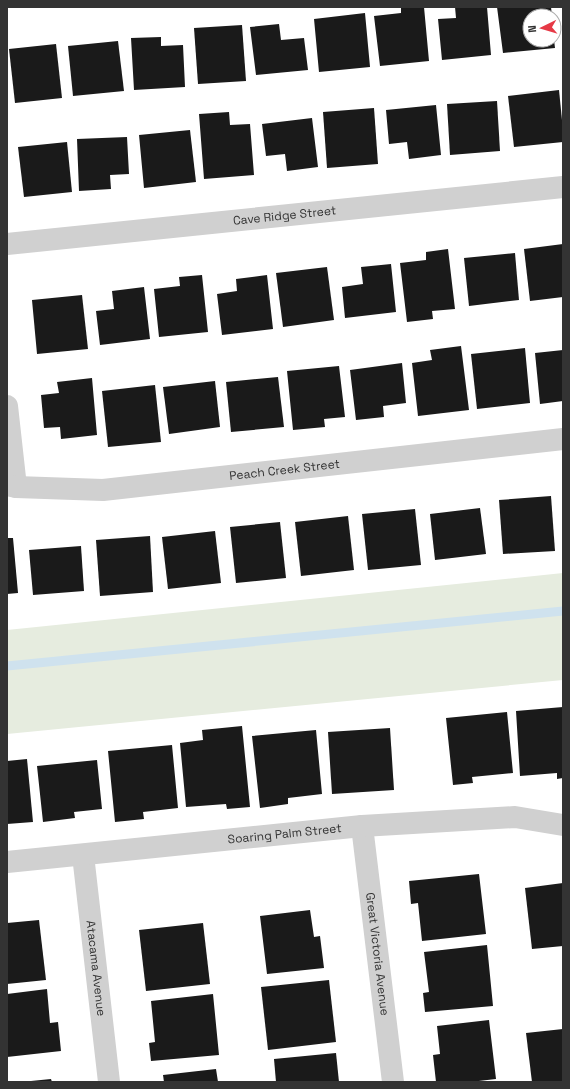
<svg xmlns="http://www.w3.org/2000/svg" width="570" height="1089" font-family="'Space Grotesk',sans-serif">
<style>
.green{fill:#e6ecdf}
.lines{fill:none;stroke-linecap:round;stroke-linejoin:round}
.stream{stroke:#cfe2ee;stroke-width:9}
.building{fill:#1a1a1a}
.street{stroke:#d0d0d0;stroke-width:22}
.labels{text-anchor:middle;stroke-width:4;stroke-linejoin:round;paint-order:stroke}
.street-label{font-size:12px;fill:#333;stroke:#fff}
</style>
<rect width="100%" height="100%" fill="#fff"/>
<!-- green -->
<path class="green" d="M563 573V680L7 734V630Z"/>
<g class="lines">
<!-- stream -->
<path class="stream" d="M7 666 563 611"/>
</g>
<!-- building -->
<g class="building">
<path d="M401 7H424L429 61 380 66 374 16 401 13Z"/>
<path d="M455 7H487L491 55 442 60 438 19 456 18Z"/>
<path d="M497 7H551L552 16H530V40H554L555 48 503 53Z"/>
<path d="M365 13 370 67 319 72 314 19Z"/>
<path d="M279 24 281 40 304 38 308 70 256 75 250 27Z"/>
<path d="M242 25 246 81 198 84 194 28Z"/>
<path d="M161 37V46L183 45 185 87 134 90 131 38Z"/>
<path d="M118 41 124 91 73 96 68 46Z"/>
<path d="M56 44 62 98 15 103 9 49Z"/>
<path d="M559 90 563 130V142L514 147 508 96Z"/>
<path d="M497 101 500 151 450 155 447 104Z"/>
<path d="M436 105 441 155 409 159 407 142 389 144 386 110Z"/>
<path d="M374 108 378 164 327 168 323 112Z"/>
<path d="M229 112 230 125 250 124 254 175 204 179 199 114Z"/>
<path d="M312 118 318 167 287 171 285 154 266 156 262 124Z"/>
<path d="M190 130 196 182 144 188 139 135Z"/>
<path d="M127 137 129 174 110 175 111 189 79 191 77 139Z"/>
<path d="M67 142 72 192 24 197 18 147Z"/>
<path d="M563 244V297L530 301 524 249Z"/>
<path d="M448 249 455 309 432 311 433 319 407 322 400 263 426 260V252Z"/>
<path d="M515 253 519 300 469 306 464 258Z"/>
<path d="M391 264 396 312 345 318 342 287 363 284 361 267Z"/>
<path d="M327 267 334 320 283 327 276 273Z"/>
<path d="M202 275 208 332 159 337 154 289 180 286 179 277Z"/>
<path d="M267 275 273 329 222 335 217 294 237 291 236 279Z"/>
<path d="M144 287 150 339 100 345 96 311 114 309 112 291Z"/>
<path d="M82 295 88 349 37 354 32 300Z"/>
<path d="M461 346 469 410 418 416 412 363 432 360 430 350Z"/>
<path d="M525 348 530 403 477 409 471 354Z"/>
<path d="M563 350V401L540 404 535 353Z"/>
<path d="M402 363 406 403 383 406 384 417 356 420 350 370Z"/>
<path d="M339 366 345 417 324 419 325 427 293 430 287 371Z"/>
<path d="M278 377 284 427 231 432 226 382Z"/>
<path d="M92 378 97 435 61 439 60 427 44 428 41 395 59 393 57 382Z"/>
<path d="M215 381 220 427 169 434 163 387Z"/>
<path d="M155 385 161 442 108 447 102 391Z"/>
<path d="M551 496 555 551 503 554 499 500Z"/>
<path d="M480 508 486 554 435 560 430 514Z"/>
<path d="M415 509 421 565 368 570 362 514Z"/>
<path d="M348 516 354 570 301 576 295 522Z"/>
<path d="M280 522 286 578 236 583 230 527Z"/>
<path d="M215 531 221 583 168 589 162 537Z"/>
<path d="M150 536 153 592 100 596 96 540Z"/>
<path d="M7 538H13L18 593 7 594Z"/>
<path d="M81 546 84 591 33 595 29 550Z"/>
<path d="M563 707V778L557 779V773L520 776 516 711Z"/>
<path d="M507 712 513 773 472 777 473 783 453 785 446 718Z"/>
<path d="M242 726 250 807 227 809 226 804 186 807 180 743 203 740 202 730Z"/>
<path d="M390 728 394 790 332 794 328 732Z"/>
<path d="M316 730 322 794 288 798V804L260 808 252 736Z"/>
<path d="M172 745 178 808 143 812 144 819 115 822 108 751Z"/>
<path d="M27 759 33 822 7 824V761Z"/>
<path d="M97 760 102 809 74 812 75 818 43 822 37 766Z"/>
<path d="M479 874 486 934 422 941 418 903 411 904 409 881Z"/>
<path d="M563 883V946L532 949 525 888Z"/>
<path d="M310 910 314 937 320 936 324 968 267 974 260 916Z"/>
<path d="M39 920 46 980 7 984V923Z"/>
<path d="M203 923 210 984 146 991 139 930Z"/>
<path d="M487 945 493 1006 425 1012 423 993 429 992 424 952Z"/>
<path d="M329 980 336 1042 268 1050 261 987Z"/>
<path d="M47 989 50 1023 58 1022 61 1051 7 1057V994Z"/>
<path d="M213 994 219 1055 151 1061 149 1043 155 1042 151 1001Z"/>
<path d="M489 1020 496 1079 470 1082H436L433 1055 440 1054 437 1026Z"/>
<path d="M563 1029V1082H532L526 1033Z"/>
<path d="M336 1053 339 1082H276L274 1059Z"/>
<path d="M216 1069 218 1082H164L163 1075Z"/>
<path d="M51 1079 52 1082H31V1081Z"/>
</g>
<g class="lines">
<!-- street -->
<g class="street">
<path id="s1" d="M7 244 563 187"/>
<path d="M7 406 16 487"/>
<path id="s2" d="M7 485 16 487 103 490 563 439"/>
<path id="s3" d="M362 826 393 1082"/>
<path id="s4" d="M83 855 109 1082"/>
<path id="s5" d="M7 862 362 826 515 817 563 825"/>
</g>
</g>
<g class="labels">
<!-- street labels -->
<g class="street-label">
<text dy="4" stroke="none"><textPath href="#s1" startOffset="279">Cave Ridge Street</textPath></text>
<text dy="4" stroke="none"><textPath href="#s2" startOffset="279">Peach Creek Street</textPath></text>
<text dy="4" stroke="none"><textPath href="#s5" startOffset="279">Soaring Palm Street</textPath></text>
<text dy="4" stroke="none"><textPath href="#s3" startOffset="129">Great Victoria Avenue</textPath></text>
<text dy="4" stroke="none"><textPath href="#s4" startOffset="114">Atacama Avenue</textPath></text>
</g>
</g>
<!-- border -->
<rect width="570" height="1089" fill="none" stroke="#333333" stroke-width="16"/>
<!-- north arrow -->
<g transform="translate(542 28) rotate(265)"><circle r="19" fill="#ffffff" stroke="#adadad"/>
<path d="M0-3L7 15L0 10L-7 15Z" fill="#e63946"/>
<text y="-6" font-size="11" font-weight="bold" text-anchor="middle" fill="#333333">N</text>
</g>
</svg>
